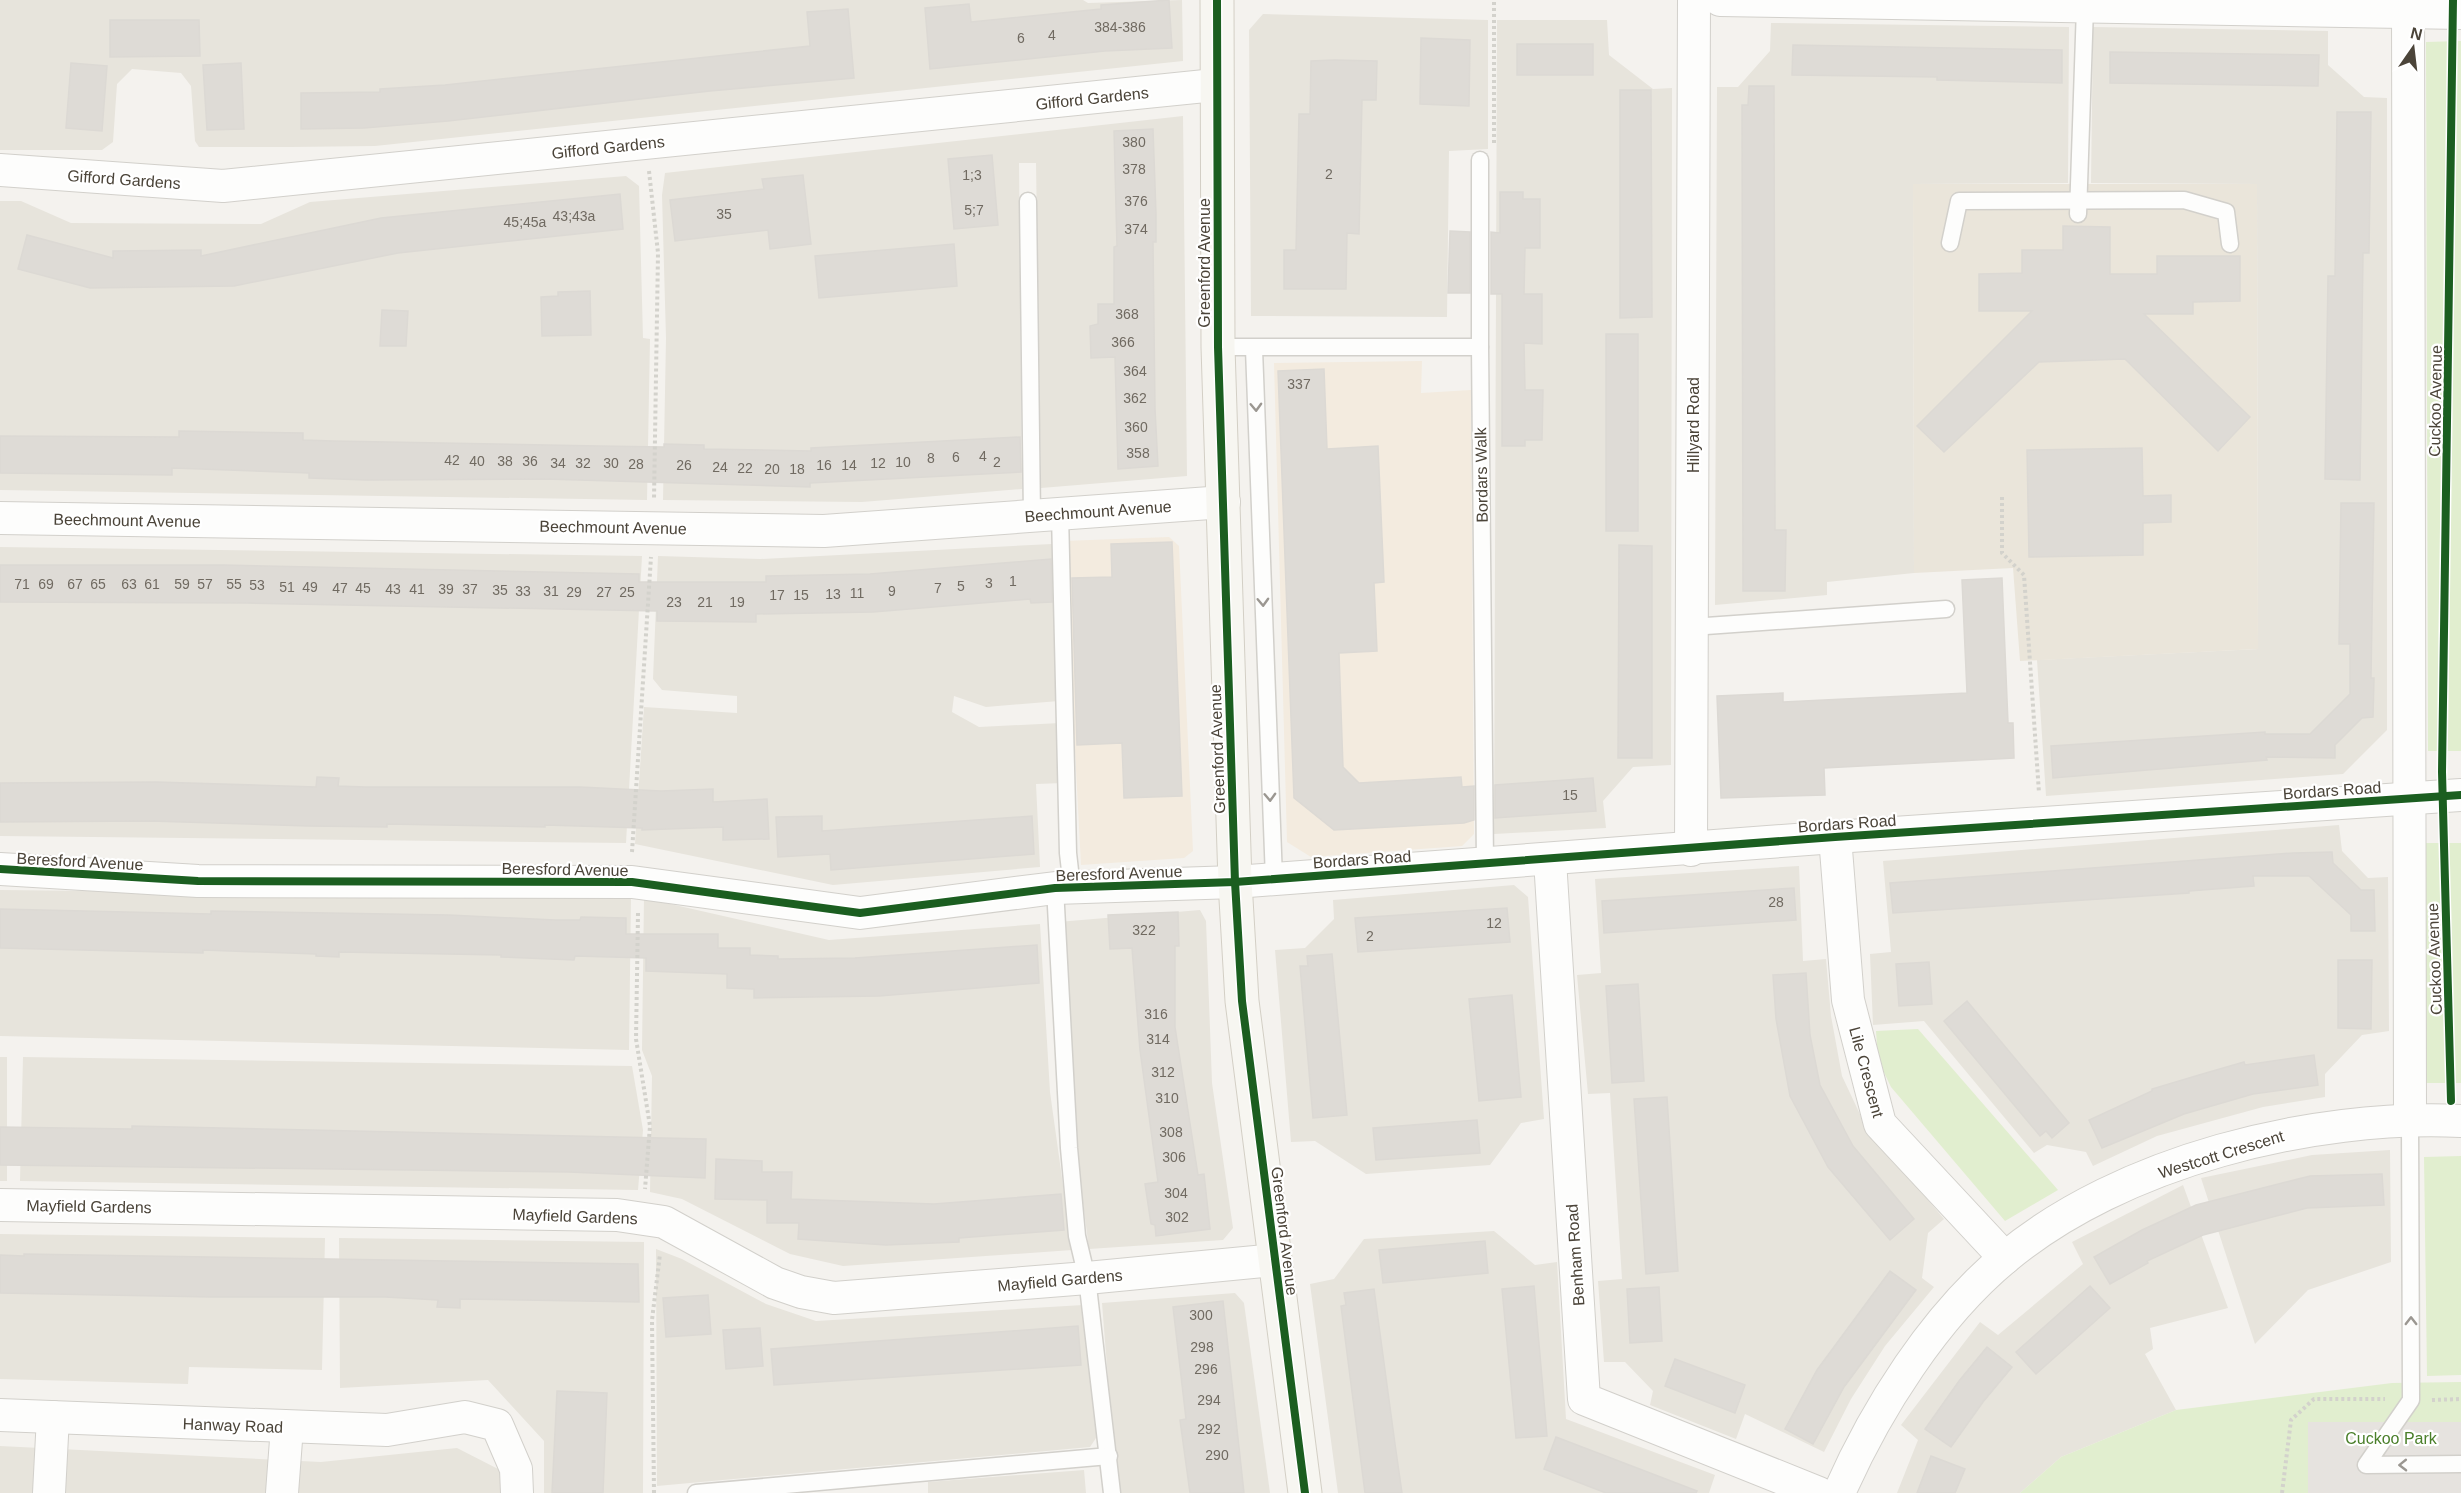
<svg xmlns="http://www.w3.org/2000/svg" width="2461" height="1493" font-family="Arial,sans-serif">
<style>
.residential{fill:#e7e4dc}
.commercial{fill:#f3ebdf}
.education{fill:#eae5da}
.green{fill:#e1eecf}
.parking{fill:#e6e3df}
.building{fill:#dedbd6;stroke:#dcd9d4;stroke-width:1.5}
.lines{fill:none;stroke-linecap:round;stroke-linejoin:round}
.lane-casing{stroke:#d2d0cb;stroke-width:19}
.street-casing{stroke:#d2d0cb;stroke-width:34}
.secondary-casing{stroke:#d3cfc5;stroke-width:35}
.path{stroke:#d3d2cc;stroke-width:4;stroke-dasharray:3 3;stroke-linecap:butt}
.lane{stroke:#fdfdfc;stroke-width:16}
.street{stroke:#fdfdfc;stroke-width:32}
.secondary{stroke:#f7f6f1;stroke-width:33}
.cycleway-casing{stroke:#fff;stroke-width:11}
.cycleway{stroke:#1b5e20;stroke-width:8}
.oneway{stroke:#9b9791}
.labels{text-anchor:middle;stroke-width:4.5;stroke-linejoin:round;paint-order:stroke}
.number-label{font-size:14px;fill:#706a61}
.street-label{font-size:16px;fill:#4b4439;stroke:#fff}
.park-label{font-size:16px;fill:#4a7f2a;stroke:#fff}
</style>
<rect width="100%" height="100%" fill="#f4f2ee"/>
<!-- residential -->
<g class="residential">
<path d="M0 0H1083L1088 3 1182 0 1183 61 375 146 291 147H199L195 141 191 86 181 73 132 69 117 84 113 142 102 150H0Z"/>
<path d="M1263 14 1488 20V149L1449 151 1447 317 1251 316 1249 30Z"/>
<path d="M1497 20H1607L1609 55 1653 89 1672 88 1671 765 1633 767 1603 801 1606 828 1494 834Z"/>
<path d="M1771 23 2069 27 2068 183 1913 184 1914 573 1827 582V595L1715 605 1717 87H1738L1770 51Z"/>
<path d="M2093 27 2328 31V65L2364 97 2387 98V730L2343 774 2046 796 2037 660 2258 649 2257 184 2091 183Z"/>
<path d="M1183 116 1187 476 1041 488 1036 163H1019L1022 489 862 502 663 500 666 338 662 195 665 173Z"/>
<path d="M626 176 639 186 643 338 650 339 647 500 0 490V201H21L71 223 261 224 310 202Z"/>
<path d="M1052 544 1059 701 986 707 954 696 952 712 979 727 1060 723 1063 783 1036 784 1040 867 833 885 635 844 644 707 737 713V696L662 690 653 679 658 556 760 559Z"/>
<path d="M0 547 642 556 626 843 0 836Z"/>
<path d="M2339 825 2342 851 2368 878 2388 877 2389 1031 2362 1035 2325 1074V1097L2263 1107 2157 1136 2093 1166 2086 1152 2047 1145 2034 1153 1924 1021 1873 1025 1870 954 1891 952 1883 861Z"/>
<path d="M1799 866 1803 961 1826 959 1831 1016 1842 1076 1865 1125 1944 1219 1928 1233 1922 1278 1934 1287 1885 1346 1851 1399 1824 1452 1745 1414 1736 1439 1650 1405 1653 1391 1625 1362H1604L1598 1281 1622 1279 1610 1093 1588 1094 1577 975 1601 973 1595 879Z"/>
<path d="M1514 885 1528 897 1544 1119 1521 1123 1490 1165 1366 1174 1315 1141 1291 1142 1275 950 1305 948 1334 919 1333 900Z"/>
<path d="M0 890 631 897 629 1050 0 1036Z"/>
<path d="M644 898 829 940 1040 924 1050 1092 1072 1250 843 1266 790 1254 682 1199 650 1192 652 1076 642 1050Z"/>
<path d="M1200 910 1206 921 1212 1083 1233 1228 1223 1240 1089 1249 1078 1164 1058 922Z"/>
<rect x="0" y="1057" width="7" height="124"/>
<path d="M23 1057 632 1066 643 1130 638 1190 20 1181Z"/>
<path d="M2390 1150 2391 1262 2308 1290 2255 1344 2201 1178 2312 1155Z"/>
<path d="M2183 1185 2228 1308 2150 1328 2153 1349 2145 1354 2176 1410 2061 1457 2020 1493H1897L1918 1440 1901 1425 1980 1322 1998 1335 2083 1264 2072 1242Z"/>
<path d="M1494 1231 1535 1265 1557 1262 1566 1419 1715 1475 1709 1493H1338L1310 1284 1334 1279 1364 1239Z"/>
<path d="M0 1234 325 1238 322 1370 189 1367 188 1384 0 1379Z"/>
<path d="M339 1238 644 1242 643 1493H544V1441L488 1380 340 1388Z"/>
<path d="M656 1249 682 1259 766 1304 816 1321 1083 1305 1098 1435 1090 1447 657 1486Z"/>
<path d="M1235 1293 1244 1303 1270 1493H1117L1102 1303Z"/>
<path d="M0 1446 321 1462 457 1448 502 1471 503 1493H0Z"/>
<path d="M1084 1470 1086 1493H928V1482Z"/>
</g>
<!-- commercial -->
<g class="commercial">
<path d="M1422 361 1421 393 1471 390 1474 834 1462 846 1311 857 1287 842 1274 363Z"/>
<path d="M1169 537 1179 546 1193 851 1184 858 1081 865 1064 541Z"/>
</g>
<!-- education -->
<path class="education" d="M1913 184H2257L2258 649 2020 661 2013 568 1914 573Z"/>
<!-- green -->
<g class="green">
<path d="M2461 41V751H2428L2426 42Z"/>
<path d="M2423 843H2461V1083H2424Z"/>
<path d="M1918 1029 2058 1190 2005 1221 1891 1087 1878 1060 1876 1031Z"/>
<path d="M2461 1156V1375L2427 1376 2424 1157Z"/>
<path d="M2461 1382V1493H2020L2061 1457 2176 1410 2392 1383Z"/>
</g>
<!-- parking -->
<rect class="parking" x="2308" y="1422" width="153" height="71"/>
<!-- building -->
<g class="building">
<path d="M1169 0 1172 48 1105 51 930 69 925 8 969 4 971 22 1101 9V5Z"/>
<path d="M848 9 854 78 710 91 448 121 364 128 301 129V93L380 92V89L445 85 810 46 807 12Z"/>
<path d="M110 20H199L200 56 110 57Z"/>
<path d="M1421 38 1470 40 1469 106 1420 104Z"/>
<rect x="1517" y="44" width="76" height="31"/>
<path d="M1793 45 2062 50V83L1937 80V77L1792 75Z"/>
<path d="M2110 52 2319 55 2318 86 2110 83Z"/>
<path d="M1334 60 1377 61 1376 100H1362L1359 234 1347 233 1346 289H1284V250H1296L1299 114H1310L1311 61Z"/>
<path d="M71 63 107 66 102 131 66 128Z"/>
<path d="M241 63 244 129 207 130 203 65Z"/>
<path d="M1749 86H1774L1775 530H1786L1785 591H1743L1742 105H1748Z"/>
<path d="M1620 90H1651L1652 317 1620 318Z"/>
<path d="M2337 112H2371L2369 253H2363L2360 480 2325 479 2328 276H2335Z"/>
<path d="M1153 129 1156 214V242H1153L1155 409 1158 466 1118 469 1115 357 1091 358 1090 326 1098 324V304H1114V247L1117 246 1114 131Z"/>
<path d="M992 155 998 225 954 229 948 159Z"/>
<path d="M803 175 811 244 770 249 768 230 675 241 670 200 764 189 762 179Z"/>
<path d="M1500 192H1523V199H1540V248H1525L1524 294H1542V344L1524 343 1525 390H1543L1542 440H1525V446H1502V294H1491V232L1500 233Z"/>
<path d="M620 194 623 229 398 253 234 286 90 288 18 269 27 235 113 258V251L201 250V256L381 218Z"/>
<path d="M2063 226 2110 227V274H2157V256H2240V301L2193 302V314H2144L2250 417 2218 451 2125 359 2039 362 1944 452 1917 426 2032 311H1979V274L2022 273V250H2063Z"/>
<path d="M1450 231 1470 232V293H1448Z"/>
<path d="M954 244 957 286 819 298 815 256Z"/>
<path d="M590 291 591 335 542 336 541 297 558 296V292Z"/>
<path d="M382 310 408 311 406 346H380Z"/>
<rect x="1606" y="334" width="32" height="197"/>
<path d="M1324 369 1327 449 1378 446 1384 582 1374 583 1377 651 1339 653 1343 767 1359 783 1461 777 1462 787 1474 786V820L1464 823 1334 830 1294 798 1278 371Z"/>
<path d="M179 431 303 433V440L333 441 599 446 664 447V444L704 445V449L811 451V448L1020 437 1021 472 810 483V487L545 479 367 480 309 478V473L172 468V475L0 473V436L179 437Z"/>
<path d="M2142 448 2143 496 2171 495V522L2143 523V555L2029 557 2027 450Z"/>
<path d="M2341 503H2374L2371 678H2374L2373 717 2362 718 2335 745V758L2266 757 2267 760 2053 778 2051 746 2265 732V734H2310L2350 694V644H2339Z"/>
<path d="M1172 542 1182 796 1124 798 1122 743 1077 745 1072 578 1112 577 1111 544Z"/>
<path d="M1619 545 1652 546V758H1618Z"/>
<path d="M1051 559 1052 602 1031 603 1030 599 873 612 756 614V622L657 621V611L246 603 0 602V565H223L639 574V582H766V576L870 574Z"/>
<path d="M2002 578 2008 723H2013L2014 758 1824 768 1825 795 1721 798 1717 696 1783 693V702L1967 693 1962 580Z"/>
<path d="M317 777 339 778 338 786 365 787H580L661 791 713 789V802L767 799 769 839 723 840V827L642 830V828L545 825V827L387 824V827L308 826 150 821 0 822V783L156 782 316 787Z"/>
<path d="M1593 778 1596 811 1495 818V785Z"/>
<path d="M822 816V831L1032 816 1034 854 831 870 830 854 778 857 776 817Z"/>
<path d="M2332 852 2333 863 2361 890H2374L2375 931H2351V915L2309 876H2253L2254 886 2189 891V893L1893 913 1890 883 2293 853Z"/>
<path d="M1794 888 1796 920 1604 933 1602 901Z"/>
<path d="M1507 908 1510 942 1358 952 1355 918Z"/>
<path d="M0 909 211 914V911L449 915 555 920H580L581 917 626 918V934H718V948H750V955L778 956V959L855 958 1037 945 1039 983 879 996 754 998V989L727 988V974L646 971V958L575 956 574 960 501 957V955L339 952V957L316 956V954L203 950V953L0 948Z"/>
<path d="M1178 912 1179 946H1175V1027L1198 1175 1204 1174 1210 1229 1156 1236 1155 1225 1151 1224 1145 1184 1158 1182 1140 1050 1132 948 1110 949 1108 915Z"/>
<path d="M1332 954 1347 1115 1313 1118 1300 966H1308L1307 956Z"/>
<path d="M2338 960H2372L2371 1029 2338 1028Z"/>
<path d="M1929 962 1932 1004 1899 1006 1896 964Z"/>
<path d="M1806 973 1810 1035 1820 1085 1853 1146 1914 1219 1890 1240 1828 1167 1790 1096 1776 1019 1773 975Z"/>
<path d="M1638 984 1644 1081 1612 1083 1606 986Z"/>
<path d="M1512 995 1521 1097 1479 1101 1469 999Z"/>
<path d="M1967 1001 2069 1123 2052 1138 2046 1131 2040 1136 1944 1021Z"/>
<path d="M2314 1055 2318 1085 2253 1094 2184 1114 2102 1148 2089 1120 2152 1091V1089L2199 1075 2244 1062 2245 1065Z"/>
<path d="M1667 1097 1678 1271 1646 1274 1634 1099Z"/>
<path d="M1477 1120 1480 1153 1376 1160 1373 1128Z"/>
<path d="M132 1126 706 1139 705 1178 569 1172 0 1165V1127L132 1129Z"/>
<path d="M716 1159 762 1161V1172H792L791 1199 934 1204 1061 1194 1064 1230 959 1238V1242L886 1245 798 1239 799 1223H767V1200L715 1199Z"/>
<path d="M2382 1174 2384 1205 2307 1208 2203 1235 2147 1261 2148 1263 2110 1284 2094 1257 2142 1230 2196 1205 2310 1176Z"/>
<path d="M1485 1241 1488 1273 1383 1283 1379 1250Z"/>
<path d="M24 1254 638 1264 639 1302 460 1299V1308L437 1307 438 1300 385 1297H211L0 1293V1255L24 1256Z"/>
<path d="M1890 1271 1916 1290 1844 1387 1813 1444 1785 1429 1817 1370Z"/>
<path d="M1534 1286 1547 1436 1516 1438 1502 1289Z"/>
<path d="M2090 1286 2110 1308 2036 1374 2016 1352Z"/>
<path d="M1659 1287 1662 1341 1630 1343 1627 1289Z"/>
<path d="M1374 1289 1395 1444 1402 1493H1365L1341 1306 1346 1305 1344 1293Z"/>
<path d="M708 1295 711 1334 666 1337 663 1298Z"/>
<path d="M1223 1301 1244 1493H1190L1180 1420 1186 1419 1173 1307Z"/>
<path d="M1078 1326 1081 1365 774 1385 771 1349Z"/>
<path d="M760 1328 763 1366 726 1369 723 1330Z"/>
<path d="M1987 1347 2012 1367 1983 1402 1951 1447 1925 1429 1959 1381Z"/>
<path d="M1675 1359 1745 1385 1735 1413 1665 1386Z"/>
<path d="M557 1391 607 1393 603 1493H552Z"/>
<path d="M1556 1437 1697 1491 1696 1493H1606L1544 1469Z"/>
<path d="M1931 1456 1965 1469 1955 1493H1917Z"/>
</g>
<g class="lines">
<defs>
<g id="lane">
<path d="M1028 201 1032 516"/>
<path d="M2078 214 2085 7"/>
<path d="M1950 243 1959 201 2184 200 2226 212 2230 244"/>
<path d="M1218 347H1480L1485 864"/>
<path d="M1480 347V160"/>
<path d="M1254 349 1274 879"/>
<path d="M1060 514 1068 853 1072 888"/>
<path d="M1692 627 1946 609"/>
<path d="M1055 888 1069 1148 1077 1236 1087 1278 1112 1493"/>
<path d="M2410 1121 2411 1400 2366 1465 2461 1464"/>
<path d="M696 1493 1109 1456"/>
</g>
<g id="street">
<path d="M1720 0 2461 13"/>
<path d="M2408 0 2410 1121"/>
<path d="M0 170 223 186 1215 85"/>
<path d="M0 518 824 531 1224 502"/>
<path d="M1835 837 1848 1000 1880 1124 2005 1258"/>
<path d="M1691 850 1694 0"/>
<path d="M1550 860 1584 1399 1819 1493"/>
<path d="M0 869 198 881 632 882 860 913 1055 888 1235 882 1835 837 2461 795"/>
<path d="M0 1205 617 1215 664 1222 775 1283 801 1292 834 1298 1087 1278 1275 1260"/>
<path d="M0 1415 387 1430 465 1417 497 1425 516 1469 517 1493"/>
<path d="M49 1493 53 1417"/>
<path d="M282 1493 287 1427"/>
<path d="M1839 1493C1876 1409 1934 1317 2005 1258 2121 1161 2312 1114 2461 1121"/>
</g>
<path id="secondary" d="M1217 0 1218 347 1235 882 1242 1001 1305 1493"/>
</defs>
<!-- lane casing -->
<use href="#lane" class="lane-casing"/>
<!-- street casing -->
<use href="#street" class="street-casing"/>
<!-- secondary casing -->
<use href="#secondary" class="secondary-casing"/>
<!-- path -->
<g class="path">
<path d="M1494 143V0"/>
<path d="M649 171 658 253 654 499"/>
<path d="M2002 497V553L2024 575 2039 793"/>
<path d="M632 852 651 557"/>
<path d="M638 913 636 1039 650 1126 645 1189"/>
<path d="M2432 1400 2461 1399"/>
<path d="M654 1493 652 1320 660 1254"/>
<path d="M2282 1493 2291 1420 2314 1399H2385"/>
</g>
<!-- lane -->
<use href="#lane" class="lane"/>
<!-- street -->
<use href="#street" class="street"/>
<!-- secondary -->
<use href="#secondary" class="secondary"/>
<defs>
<g id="cycleway">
<path d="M1217 0 1218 347 1235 882 1242 1001 1305 1493"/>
<path d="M0 869 198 881 632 882 860 913 1055 888 1235 882 1835 837 2461 795"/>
<path d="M2451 1101 2442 772 2453 0"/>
</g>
</defs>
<!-- cycleway casing -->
<use href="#cycleway" class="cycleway-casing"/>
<!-- cycleway -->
<use href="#cycleway" class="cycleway"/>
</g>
<!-- one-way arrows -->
<defs><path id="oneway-chevron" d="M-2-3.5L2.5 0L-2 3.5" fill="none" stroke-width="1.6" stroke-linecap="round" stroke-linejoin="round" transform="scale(1.5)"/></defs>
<g class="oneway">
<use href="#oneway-chevron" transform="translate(1256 407) rotate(88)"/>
<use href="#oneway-chevron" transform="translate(1263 602) rotate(88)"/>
<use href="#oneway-chevron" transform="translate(1270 797) rotate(88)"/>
<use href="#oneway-chevron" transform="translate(2411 1321) rotate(-90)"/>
<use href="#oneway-chevron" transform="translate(2403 1465) rotate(179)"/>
</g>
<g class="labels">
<!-- number labels -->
<g class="number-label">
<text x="1120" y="32">384-386</text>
<text x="1052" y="40">4</text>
<text x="1021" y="43">6</text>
<text x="1134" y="147">380</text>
<text x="1134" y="174">378</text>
<text x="1329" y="179">2</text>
<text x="972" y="180">1;3</text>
<text x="1136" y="206">376</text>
<text x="974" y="215">5;7</text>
<text x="724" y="219">35</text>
<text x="574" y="221">43;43a</text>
<text x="525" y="227">45;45a</text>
<text x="1136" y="234">374</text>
<text x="1127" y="319">368</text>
<text x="1123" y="347">366</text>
<text x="1135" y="376">364</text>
<text x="1299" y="389">337</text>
<text x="1135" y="403">362</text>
<text x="1136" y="432">360</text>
<text x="1138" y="458">358</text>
<text x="983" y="461">4</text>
<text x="956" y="462">6</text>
<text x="931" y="463">8</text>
<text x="452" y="465">42</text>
<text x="477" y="466">40</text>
<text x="505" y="466">38</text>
<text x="530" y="466">36</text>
<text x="903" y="467">10</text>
<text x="997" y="467">2</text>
<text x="558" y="468">34</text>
<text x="583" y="468">32</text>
<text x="611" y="468">30</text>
<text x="878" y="468">12</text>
<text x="636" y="469">28</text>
<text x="684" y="470">26</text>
<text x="824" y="470">16</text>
<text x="849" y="470">14</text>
<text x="720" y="472">24</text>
<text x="745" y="473">22</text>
<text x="772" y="474">20</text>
<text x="797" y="474">18</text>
<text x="1013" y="586">1</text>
<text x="989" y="588">3</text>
<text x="22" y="589">71</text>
<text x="46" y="589">69</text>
<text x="75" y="589">67</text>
<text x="98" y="589">65</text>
<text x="129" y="589">63</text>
<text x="152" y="589">61</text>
<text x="182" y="589">59</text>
<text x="205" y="589">57</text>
<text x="234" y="589">55</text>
<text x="257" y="590">53</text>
<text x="961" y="591">5</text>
<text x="287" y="592">51</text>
<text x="310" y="592">49</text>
<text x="340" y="593">47</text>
<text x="363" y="593">45</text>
<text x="938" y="593">7</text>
<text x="393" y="594">43</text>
<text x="417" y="594">41</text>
<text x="446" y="594">39</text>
<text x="470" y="594">37</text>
<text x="500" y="595">35</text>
<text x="523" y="596">33</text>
<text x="551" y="596">31</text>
<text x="892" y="596">9</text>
<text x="574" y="597">29</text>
<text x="604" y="597">27</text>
<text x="627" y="597">25</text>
<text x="857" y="598">11</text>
<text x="833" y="599">13</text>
<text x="777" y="600">17</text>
<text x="801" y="600">15</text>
<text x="674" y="607">23</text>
<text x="705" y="607">21</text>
<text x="737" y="607">19</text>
<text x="1570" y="800">15</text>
<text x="1776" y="907">28</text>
<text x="1494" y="928">12</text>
<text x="1144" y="935">322</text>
<text x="1370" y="941">2</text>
<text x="1156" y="1019">316</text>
<text x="1158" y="1044">314</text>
<text x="1163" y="1077">312</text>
<text x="1167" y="1103">310</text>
<text x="1171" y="1137">308</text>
<text x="1174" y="1162">306</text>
<text x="1176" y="1198">304</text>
<text x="1177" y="1222">302</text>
<text x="1201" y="1320">300</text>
<text x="1202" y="1352">298</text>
<text x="1206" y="1374">296</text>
<text x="1209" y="1405">294</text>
<text x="1209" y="1434">292</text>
<text x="1217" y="1460">290</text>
</g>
<!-- street labels -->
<g class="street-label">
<text transform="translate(1092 98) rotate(-6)" y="6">Gifford Gardens</text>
<text transform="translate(608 147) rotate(-6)" y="6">Gifford Gardens</text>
<text transform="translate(124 179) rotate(4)" y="6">Gifford Gardens</text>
<text transform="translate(1204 263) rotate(-90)" y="6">Greenford Avenue</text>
<text transform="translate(2435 401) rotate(-89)" y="6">Cuckoo Avenue</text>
<text transform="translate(1693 425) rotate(-90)" y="6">Hillyard Road</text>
<text transform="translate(1481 475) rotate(-91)" y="6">Bordars Walk</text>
<text transform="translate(1098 511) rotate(-4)" y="6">Beechmount Avenue</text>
<text transform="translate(127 520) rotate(1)" y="6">Beechmount Avenue</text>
<text transform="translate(613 527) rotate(1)" y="6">Beechmount Avenue</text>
<text transform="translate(1217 749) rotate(-92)" y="6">Greenford Avenue</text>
<text transform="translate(2332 790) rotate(-4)" y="6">Bordars Road</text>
<text transform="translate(1847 823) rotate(-4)" y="6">Bordars Road</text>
<text transform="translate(1362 859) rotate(-4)" y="6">Bordars Road</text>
<text transform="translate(80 861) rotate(3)" y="6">Beresford Avenue</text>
<text transform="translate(565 869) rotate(1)" y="6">Beresford Avenue</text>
<text transform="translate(1119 873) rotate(-2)" y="6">Beresford Avenue</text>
<text transform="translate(2434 959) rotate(-92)" y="6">Cuckoo Avenue</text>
<text transform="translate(1867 1072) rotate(75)" y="6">Lile Crescent</text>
<text transform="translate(2221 1154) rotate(-17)" y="6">Westcott Crescent</text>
<text transform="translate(89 1206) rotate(1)" y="6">Mayfield Gardens</text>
<text transform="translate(575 1216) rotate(2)" y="6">Mayfield Gardens</text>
<text transform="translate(1285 1231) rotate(83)" y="6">Greenford Avenue</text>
<text transform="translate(1575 1255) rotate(-94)" y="6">Benham Road</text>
<text transform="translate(1060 1280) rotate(-5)" y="6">Mayfield Gardens</text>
<text transform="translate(233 1425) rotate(2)" y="6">Hanway Road</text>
</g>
<!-- park labels -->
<g class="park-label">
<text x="2391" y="1444">Cuckoo Park</text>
</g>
</g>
<!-- north arrow -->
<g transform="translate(2413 48) rotate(14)" stroke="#ffffff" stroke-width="4.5" paint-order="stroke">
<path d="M0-4.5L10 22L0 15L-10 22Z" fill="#4b4439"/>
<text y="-9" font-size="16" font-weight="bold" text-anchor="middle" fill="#4b4439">N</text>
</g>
</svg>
